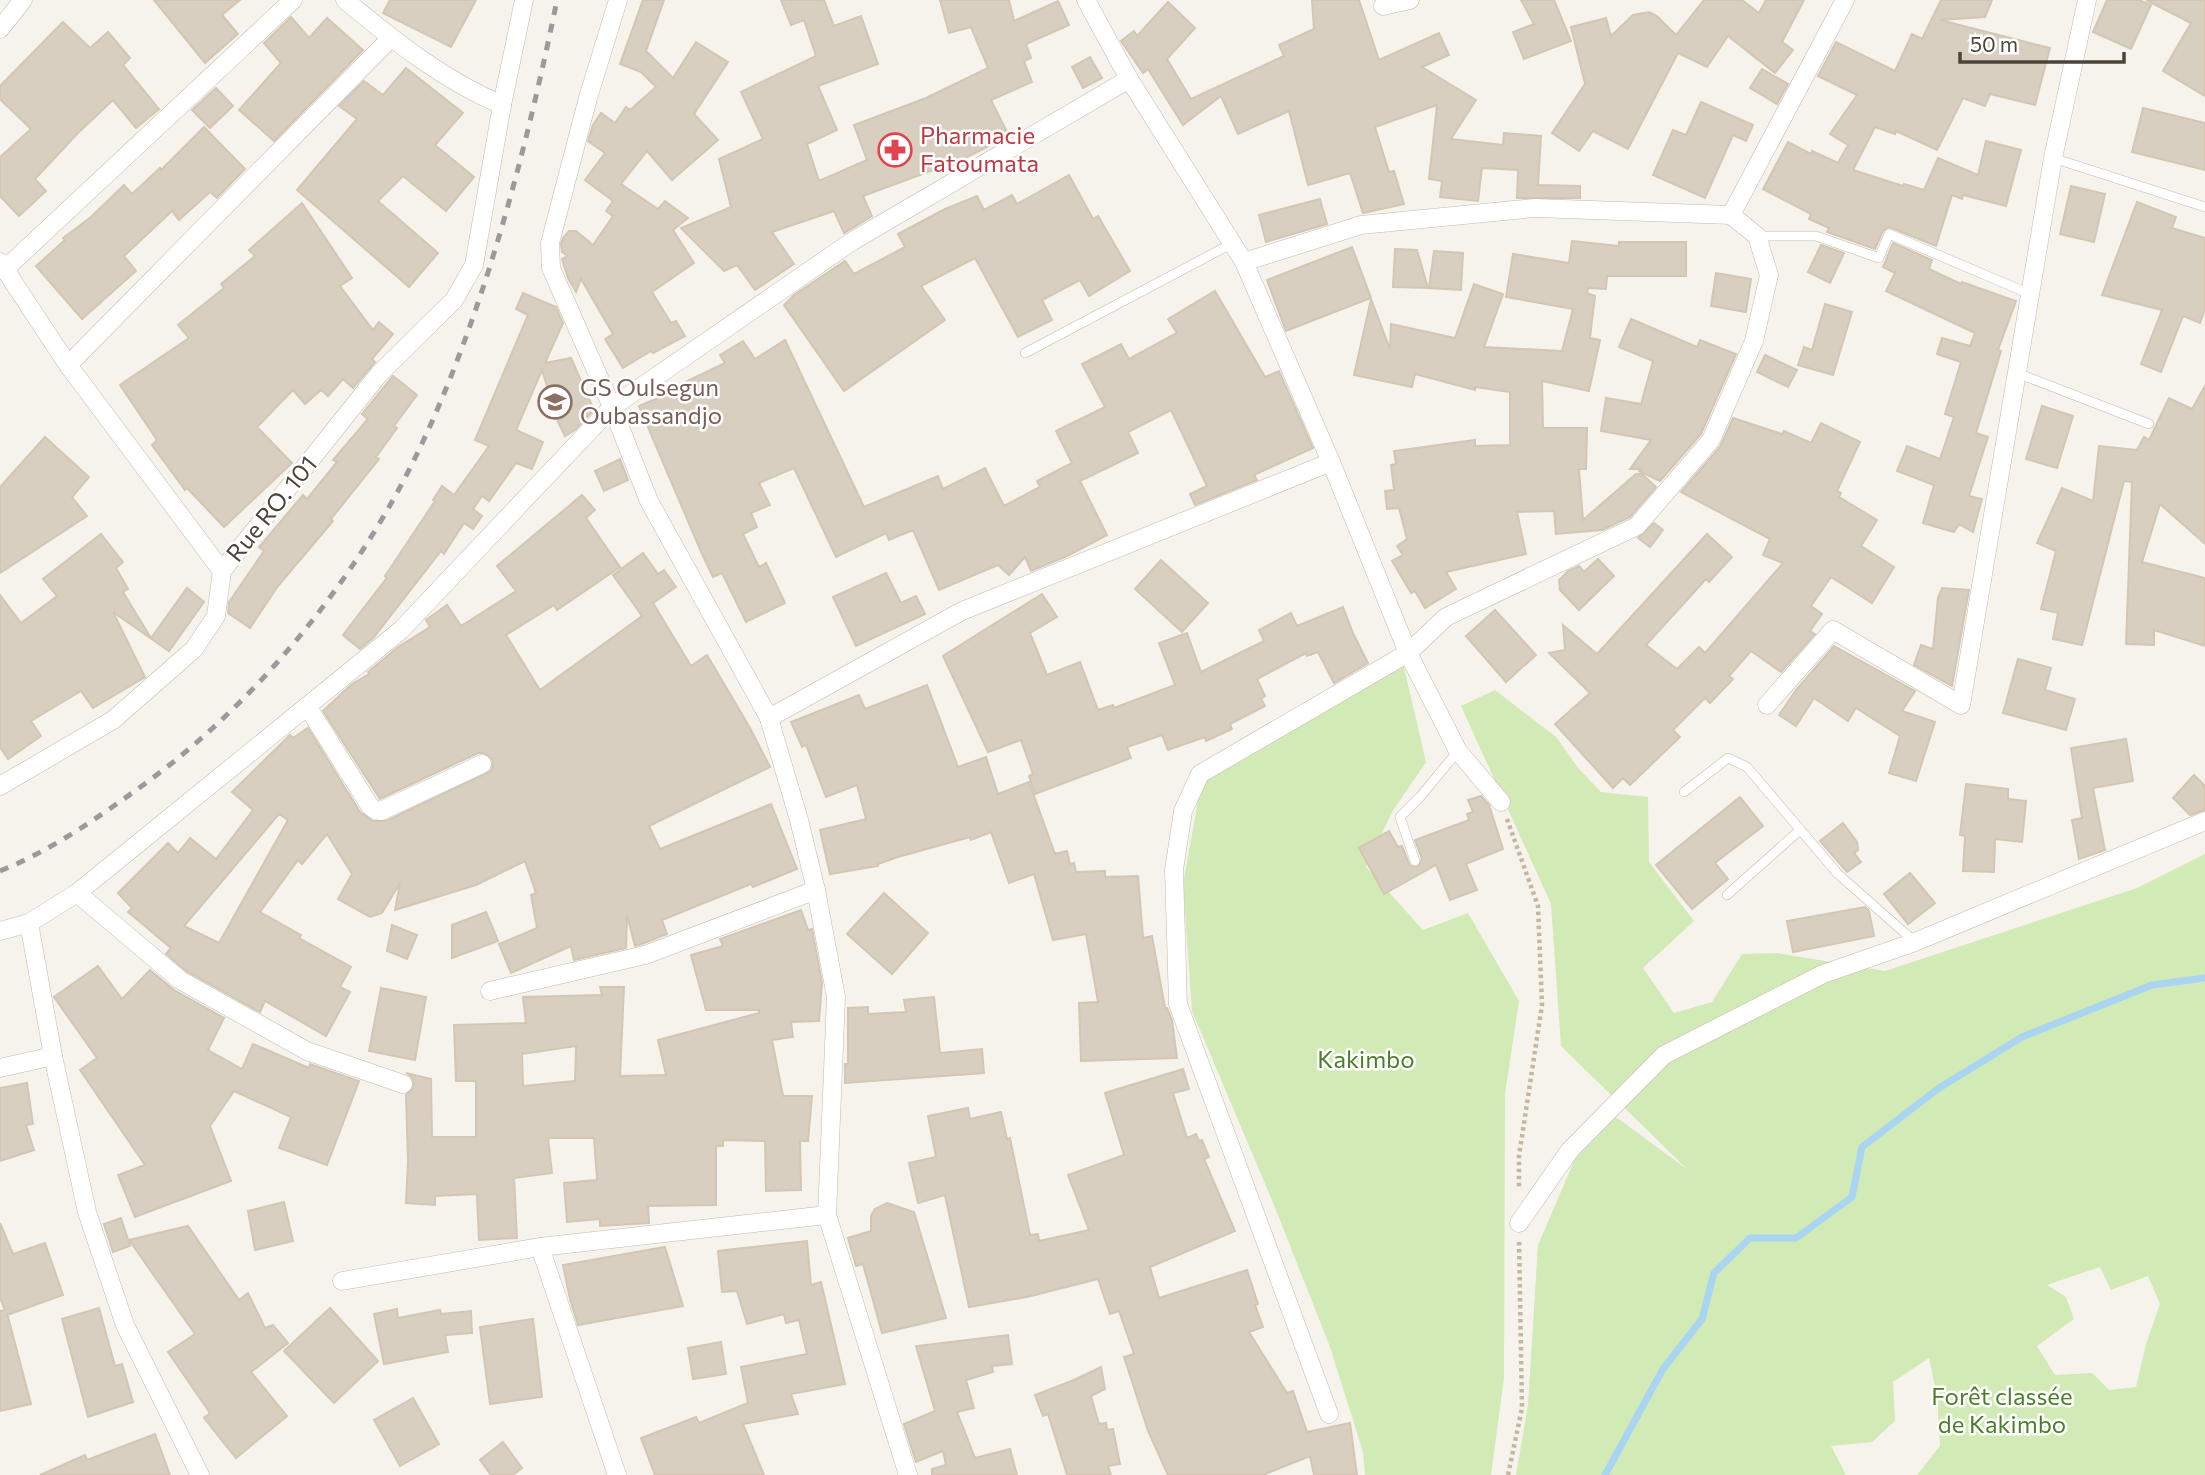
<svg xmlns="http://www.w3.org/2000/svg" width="2205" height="1475" font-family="Commissioner,sans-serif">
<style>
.green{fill:#d2eab5;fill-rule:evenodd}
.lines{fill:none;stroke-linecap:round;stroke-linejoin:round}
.stream{stroke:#a9d4f2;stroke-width:7}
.building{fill:#d8cfc1;stroke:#d3c7b4;stroke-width:2;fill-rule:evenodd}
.service-casing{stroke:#c2bbae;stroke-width:10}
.minor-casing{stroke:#c2bbae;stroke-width:19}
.path{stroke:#c4b79f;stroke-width:4.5;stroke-dasharray:3.5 3.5;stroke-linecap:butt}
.service{stroke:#fff;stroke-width:9}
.minor{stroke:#fff;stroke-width:18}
.rail{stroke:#9a9a9a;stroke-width:5;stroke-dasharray:9 9;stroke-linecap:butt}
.labels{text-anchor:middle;stroke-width:5;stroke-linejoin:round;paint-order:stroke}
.health-label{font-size:24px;fill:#be3a42;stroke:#fff;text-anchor:start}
.education-label{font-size:24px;fill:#785e54;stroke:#fff;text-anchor:start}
.street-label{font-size:24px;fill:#4b4439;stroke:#fff}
.park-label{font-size:24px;fill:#4a7f2a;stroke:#fff}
</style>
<rect width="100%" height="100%" fill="#f6f3ec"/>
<!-- green -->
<g class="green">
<path d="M1403 663 1426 762 1392 812 1366 867 1423 930 1468 913 1519 1001 1505 1094 1504 1378 1491 1475H1365L1363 1452 1330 1347 1274 1205 1192 1011 1183 884 1201 784Z"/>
<path d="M1495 690 1556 737 1579 769 1601 792 1648 797 1649 862 1694 921 1643 968 1674 1013 1712 1002 1742 954 1776 953 1885 971 2137 888 2205 854V1475H1917L1940 1446 1937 1396 1929 1358 1893 1382 1895 1421 1872 1442 1831 1446 1846 1475H1516L1528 1405 1538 1245 1575 1159 1616 1117 1688 1170 1561 1046 1551 904 1461 706ZM2100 1267 2111 1290 2148 1276 2160 1304 2146 1344 2136 1387 2109 1390 2092 1373 2055 1375 2037 1346 2074 1319 2066 1297 2047 1285Z"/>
</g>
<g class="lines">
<!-- stream -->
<path class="stream" d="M1605 1475 1663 1369 1702 1319 1714 1273 1750 1238H1796L1852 1197 1862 1147 1939 1088 2022 1037 2152 985 2205 978"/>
</g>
<!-- building -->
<g class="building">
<path d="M154 0H240L222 15 238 34 205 63Z"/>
<path d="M390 0H476L451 47 383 13Z"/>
<path d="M643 0H664L646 51 673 78 696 42 728 62 694 114 718 140 672 180 647 151 621 184 658 209 665 201 688 218 673 230 694 263 652 292 671 323 676 321 685 336 653 353 651 351 623 368 605 339 613 334 581 279 576 292 568 278 562 259 568 256 562 252 561 244 563 238 569 231H576L593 245 613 216 606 211 613 201 585 180 605 153 588 141 593 125 601 113 615 123 626 107 630 110 656 87 641 72 620 64Z"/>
<path d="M781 0H824L834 26 861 16 878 64 818 86 837 130 807 144 819 181 867 160 854 125 926 98 988 68 971 27 949 33 940 0H1009L1014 21 1058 1 1069 25 1026 44 1031 58 1024 61 1032 82 991 100 1009 136 963 159 863 196 872 216 844 233 834 211 772 232 794 264 755 290 737 265 724 271 681 228 731 207 719 159 763 139 741 92 816 56 804 20 791 25Z"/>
<path d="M1312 0H1359L1379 60 1439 33 1449 55 1422 67 1476 100 1451 139 1503 145 1504 133 1541 136 1538 185 1580 186V198H1517L1518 170 1482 168 1478 201 1440 197 1442 181 1429 179 1437 105 1375 127 1389 172 1394 171 1404 204 1363 213 1350 173 1308 185 1289 111 1238 134 1221 96 1183 125 1148 69 1143 73 1121 41 1134 31 1137 36 1168 2 1195 28 1167 59 1191 99 1284 56 1279 45 1314 29Z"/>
<path d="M1521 0H1554L1571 41 1524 59 1513 32 1534 24Z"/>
<path d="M1704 0H1742L1759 13 1766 0H1804L1782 42 1793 50 1775 73 1728 36 1707 67 1678 53 1628 149 1593 131 1579 151 1552 133 1585 84 1571 27 1606 18 1611 36 1633 15 1649 12 1657 16 1676 35Z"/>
<path d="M1941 0H1992L1985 17 1940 20 2050 48 2035 105 1990 94 1985 106 1963 98 1937 150 1896 131 1895 134 1875 127 1853 170 1903 186 1904 184 1924 190 1938 158 1978 175 1986 141 2021 150 2006 206 1963 195 1962 199 1952 195 1936 246 1889 227 1883 231 1875 249 1827 232 1829 228 1809 219 1811 214 1763 189 1788 142 1811 154 1812 151 1838 163 1848 145 1830 134 1857 95 1818 76 1836 42 1895 71 1912 34 1922 39Z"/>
<path d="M2107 0H2139L2151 5 2131 49 2093 32Z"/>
<path d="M2146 0H2205V96L2163 71 2191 23Z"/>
<path d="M291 17 309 38 327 18 363 50 274 141 239 110 281 63 264 43Z"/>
<path d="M63 22 90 48 108 32 130 58 123 65 159 109 136 128 113 100 78 133 35 179 46 191 19 216 0 196V157L31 129 0 99V86Z"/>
<path d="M1090 57 1102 78 1083 88 1072 67Z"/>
<path d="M406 68 463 113 435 145 474 177 446 211 403 176 378 201 438 253 409 287 297 190 357 119 339 106 364 81 383 95Z"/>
<path d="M1762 69 1788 84 1777 104 1750 88Z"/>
<path d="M216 88 233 106 210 128 192 110Z"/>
<path d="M1701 102 1753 125 1746 141 1733 135 1705 198 1653 175 1673 130 1686 135Z"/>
<path d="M2143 108 2205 123V170L2132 152Z"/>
<path d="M204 127 245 169 217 198 210 192 179 220 172 211 124 256 136 271 82 319 36 266 65 240 63 238 91 217 124 185 132 194 160 168 161 170Z"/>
<path d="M1069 175 1093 219 1098 216 1130 271 1089 296 1080 280 1042 300 1052 320 1018 337 975 258 921 286 945 320 844 391 784 305 794 295 845 261 854 274 905 247 898 234 945 209 977 196 984 210 1012 195 1017 204Z"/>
<path d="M2071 186 2105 194 2094 242 2060 234Z"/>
<path d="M1320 199 1327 224 1266 242 1259 215Z"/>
<path d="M2137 202 2176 217 2172 228 2205 238V309L2200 323 2183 316 2161 372 2141 364 2162 310 2102 295Z"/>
<path d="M302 203 352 278 340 286 373 330 379 322 393 334 372 359 375 362 353 388 343 379 328 396 321 390 305 404 293 390 257 427 292 463 224 527 187 488 185 490 152 445 157 440 120 385 189 338 178 325 224 288 221 284 255 256 249 250Z"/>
<path d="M1572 241 1619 246V242H1686V276H1607L1606 289 1588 288 1587 293 1595 296 1590 338 1600 340 1589 391 1542 381 1543 428H1587L1586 469H1579L1583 520 1636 474H1642L1656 487 1630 517 1602 530 1556 534 1554 511 1517 512 1526 554 1446 572 1456 589 1425 608 1415 591 1411 593 1392 561 1403 555 1397 546 1407 539 1399 508 1387 509 1385 491 1394 490 1391 465 1396 464 1394 451 1475 440V446L1510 445V392L1475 387V390L1415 374 1412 387 1354 375 1371 299 1390 349 1391 324 1455 338 1474 284 1503 294 1484 347 1562 351 1573 309 1506 297 1513 254 1569 263Z"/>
<path d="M1893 243 1932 260 1929 269 1961 284 1962 282 2016 301 1998 350 2001 351 1976 433 1988 437 1969 496 1982 499 1973 532 1959 524 1954 532 1923 523 1934 485 1897 471 1907 446 1940 459 1954 417 1945 414 1961 362 1937 354 1942 338 1970 346 1975 333 1886 291 1895 273 1883 267Z"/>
<path d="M1821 245 1844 253 1830 283 1808 272Z"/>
<path d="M1352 247 1371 298 1286 331 1267 280Z"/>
<path d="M1395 249 1417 250 1428 288 1393 287Z"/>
<path d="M1434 251 1463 253 1461 290 1429 288Z"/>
<path d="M1716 273 1751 279 1746 312 1711 306Z"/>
<path d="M1215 291 1265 377 1279 371 1313 448 1254 475 1257 480 1195 505 1190 494 1207 486 1171 410 1128 432 1138 453 1080 481 1107 535 1067 556 1031 571 1025 557 1009 575 998 565 939 590 913 530 889 540 886 533 836 557 794 468 759 483 770 505 751 513 757 527 743 534 759 567 766 563 785 603 746 622 722 573 713 577 702 554 639 406 672 392 671 389 725 363 720 355 743 341 755 359 785 340 864 507 938 476 943 489 985 468 1004 506 1040 487 1037 481 1072 463 1056 431 1105 407 1082 364 1121 344 1129 359 1177 333 1168 319Z"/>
<path d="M523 293 556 307 563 323 545 363 571 358 594 410 575 430 565 436 558 422 542 370 516 430 543 442 532 469 516 463 489 501 482 496 473 509 482 516 473 529 464 523 444 554 441 551 374 637 360 649 343 635 382 584 387 578 385 576 435 501 433 500 442 486 454 495 489 446 475 440 528 315 516 309Z"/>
<path d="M1825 304 1852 312 1833 375 1798 365 1804 347 1812 350Z"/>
<path d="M1631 319 1697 347 1700 340 1736 354 1701 434 1660 481 1639 471 1641 469H1630L1651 440 1601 431 1606 398 1641 404 1653 361 1619 347Z"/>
<path d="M1765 355 1797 370 1788 387 1757 372Z"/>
<path d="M393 376 417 395 394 426 397 428 376 457 379 459 331 519 333 521 278 586 250 628 228 613 229 602 264 551 259 547 303 495 307 499 337 462 333 460 368 419 362 414Z"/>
<path d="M2205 386V544L2160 504 2142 562 2205 578V646L2154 630V645L2126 644 2132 482 2124 481 2082 645 2053 639 2058 613 2041 609 2056 551 2037 543 2062 488 2093 501 2099 446 2137 450 2144 437 2149 440 2169 398 2192 409Z"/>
<path d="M2042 406 2073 416 2057 468 2026 459Z"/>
<path d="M1733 418 1782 434 1784 431 1811 443 1821 423 1860 442 1837 491 1841 493 1839 497 1877 520 1861 546 1894 567 1872 603 1831 577 1811 606 1822 614 1810 631 1815 634 1781 672 1751 651 1729 676 1733 679 1710 703 1705 698 1673 730 1680 737 1630 785 1623 778 1613 788 1555 724 1590 693 1549 653 1565 650 1563 625 1597 654 1707 534 1732 557 1709 582 1706 579 1646 645 1677 669 1699 647 1705 653 1783 563 1763 555 1770 539 1681 492 1720 447Z"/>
<path d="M45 437 89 477 72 497 87 516 0 573V487Z"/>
<path d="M620 459 628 480 604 491 595 471Z"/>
<path d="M582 495 595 510 586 518 620 567 557 610 554 605 506 635 540 690 642 616 613 575 643 553 658 574 664 570 676 587 653 603 691 666 707 655 750 728 770 767 649 826 660 849 771 804 797 869 753 887 751 884 662 920 667 934 642 944 635 946 627 915 626 948 574 960 571 946 511 973 499 944 537 928 531 895 536 893 525 861 476 885 395 910 400 883 382 913 370 917 338 899 352 874 327 834 302 864 298 860 260 912 301 935 299 938 351 967 340 987 350 992 326 1036 265 1001 260 1012 186 971 166 954 171 948 128 912 132 908 118 893 168 843 178 853 190 838 216 859 253 810 232 792 290 735 293 738 308 728 360 812 373 821H386L491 771 493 764 492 759 484 753H478L380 799 323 711 352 684 369 674 368 672 398 647 430 627 426 620 447 605 461 626 516 591 497 566ZM279 814 288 820 219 943 184 926Z"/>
<path d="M1654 523 1663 530 1650 547 1638 538Z"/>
<path d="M101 534 123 562 116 568 128 589 123 592 151 638 187 588 204 602 169 651 113 612 145 677 93 708 81 691 31 721 41 736 8 759 0 747V595L21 623 57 596 43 579Z"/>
<path d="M1598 559 1614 576 1579 610 1560 590 1559 580 1568 571 1579 566 1584 572Z"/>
<path d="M1161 560 1208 603 1182 632 1135 589Z"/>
<path d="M886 573 901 603 916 596 925 614 856 646 833 597Z"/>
<path d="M1942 588 1969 590 1952 686 1914 665 1921 645 1933 649 1938 598Z"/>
<path d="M1042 594 1057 617 1030 633 1047 675 1080 662 1098 710 1113 705 1114 708 1175 685 1159 643 1187 633 1201 672 1264 641 1259 630 1291 613 1297 626 1343 607 1353 633 1368 663 1334 683 1318 652 1307 656 1306 653 1257 679 1265 696 1261 699 1265 706 1230 724 1232 729 1206 741 1205 737 1168 750 1162 735 1127 747 1131 758 1035 794 1029 776 1033 774 1021 740 988 752 943 656Z"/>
<path d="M1495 610 1536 655 1506 682 1466 636Z"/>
<path d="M1834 646 1915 691 1902 711 1935 722 1916 781 1889 773 1900 736 1856 708 1848 721 1814 698 1796 726 1779 715 1796 690Z"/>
<path d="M2018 659 2051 668 2045 690 2075 699 2066 730 2003 713Z"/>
<path d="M927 685 958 767 986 757 998 794 1029 782 1055 854 1067 851 1070 864 1074 863 1076 872 1105 871V877L1138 876 1143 938 1152 936 1165 1008H1167L1172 1020 1177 1058 1081 1061 1079 1003 1098 1002 1086 934 1053 940 1034 874 1009 883 991 832 971 840 970 837 898 857 878 864V866L830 874 820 830 866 819 857 785 826 797 806 745 802 747 791 722 859 695 865 709Z"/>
<path d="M2126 739 2133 781 2093 788 2105 850 2079 859 2072 820 2082 818 2071 748Z"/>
<path d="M2194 775 2205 786V810L2190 815 2173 798Z"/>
<path d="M1966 784 2008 789V799L2026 801 2022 842 1995 839 1994 872 1963 871 1965 836 1960 835Z"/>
<path d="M1481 796 1489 805 1503 849 1466 864 1477 890 1450 900 1436 865 1384 894 1359 848 1389 831 1398 847 1402 846 1410 866 1418 867 1422 859 1415 840 1469 820 1467 814 1473 812 1468 800Z"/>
<path d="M1740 797 1763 826 1715 863 1728 879 1692 909 1656 865Z"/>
<path d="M1843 823 1857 842 1858 850 1854 853 1861 862 1847 872 1820 841Z"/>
<path d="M1910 873 1935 903 1908 924 1884 894Z"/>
<path d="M884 893 928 933 892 974 847 934Z"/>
<path d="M1865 907 1869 911 1874 936 1793 952 1787 921Z"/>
<path d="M801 910 808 930 812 929 822 983 819 1021 791 1022 793 1037 772 1040 783 1096H812L808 1141H800L801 1190 766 1191 765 1141 723 1140V1146H716V1205L648 1206 649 1223 600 1226V1219L567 1222 564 1183 597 1180 594 1138H548L552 1173 514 1178 517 1238 479 1240 477 1194 435 1196V1205L406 1203 408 1162 406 1095 413 1088 414 1083 411 1076 406 1073 431 1079 432 1137H476V1081H456L454 1025 526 1023 523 997 602 995 600 987H624L620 1076 666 1075 658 1040 759 1013V1010H706L691 955 723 946 720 939ZM576 1046 575 1081 523 1086 522 1054Z"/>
<path d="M486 912 498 941 452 958V925Z"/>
<path d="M392 925 417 935 407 959 387 951Z"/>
<path d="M98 966 122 999 150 970 174 990 224 1018 208 1050 242 1069 253 1044 309 1068 310 1064 359 1081 327 1165 279 1148 291 1117 234 1091 210 1126 231 1181 135 1217 118 1175 145 1165 80 1070 97 1058 54 997Z"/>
<path d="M381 988 426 997 415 1060 369 1051Z"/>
<path d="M934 997 940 1053 982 1049 984 1073 845 1083V1064H848V1008L868 1007V1014L906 1012 904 1000Z"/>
<path d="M1183 1069 1189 1089 1173 1093 1187 1138 1196 1134 1199 1141 1202 1140 1209 1157 1204 1159 1235 1231 1150 1267 1159 1298 1247 1270 1258 1304 1255 1305 1263 1327 1249 1332 1287 1393 1293 1391 1307 1432 1350 1423 1357 1475H1314L1310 1456 1263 1475H1168L1148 1431 1124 1357 1134 1354 1119 1311 1110 1314 1098 1279 1027 1297 969 1307 945 1195 918 1203 909 1163 936 1157 928 1116 968 1108 970 1119 1001 1112 1007 1139 1010 1138 1030 1235 1038 1234 1039 1241 1089 1230 1068 1175 1124 1155 1105 1093Z"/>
<path d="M27 1083 33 1124 26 1125 34 1150 0 1161V1088Z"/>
<path d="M284 1202 293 1241 255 1250 248 1211Z"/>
<path d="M887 1203 914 1212 946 1318 882 1333 863 1264 856 1266 848 1238 871 1231V1216L875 1209Z"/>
<path d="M121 1218 130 1246 113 1252 104 1224Z"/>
<path d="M0 1223 13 1254 45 1243 63 1295 7 1315V1313L31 1404 0 1411V1311L5 1310 0 1298Z"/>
<path d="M188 1226 239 1300 248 1293 265 1328 273 1325 288 1343 251 1372 287 1416 236 1458 204 1418 210 1413 168 1352 195 1334 129 1240Z"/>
<path d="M807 1241 811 1285 821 1282 845 1384 791 1394 798 1414 743 1424 764 1475H655L641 1438 696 1417 699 1423 748 1403 741 1367 807 1354 799 1320 786 1323 784 1314 747 1324 737 1291 722 1292 718 1251Z"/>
<path d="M665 1247 683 1306 578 1325 570 1299 563 1265Z"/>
<path d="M99 1308 115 1366 122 1364 133 1402 88 1417 62 1319Z"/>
<path d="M330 1308 378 1361 334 1403 284 1351Z"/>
<path d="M397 1309 398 1318 440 1310 441 1314 471 1311 472 1333 445 1335 448 1352 384 1364 374 1314Z"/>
<path d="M533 1319 542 1397 490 1404 480 1327Z"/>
<path d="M1008 1335 1012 1364 992 1366 993 1372 966 1380 974 1408 957 1412 975 1458 1010 1449 1017 1475H932V1469L946 1465 943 1451 916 1462 904 1424 935 1411 916 1346Z"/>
<path d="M721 1342 726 1374 693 1379 688 1348Z"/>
<path d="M1101 1367 1105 1389 1091 1396 1099 1424 1106 1423 1107 1430 1113 1429 1120 1464 1108 1466 1111 1475H1067L1048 1414 1043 1416 1035 1395 1074 1380Z"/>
<path d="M413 1398 439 1444 400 1466 374 1420Z"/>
<path d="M155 1434 170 1475H40L85 1455 87 1460Z"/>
<path d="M503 1442 522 1468 513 1475H491L480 1460Z"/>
</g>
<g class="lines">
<defs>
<g id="service">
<path d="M2053 158 2205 207"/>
<path d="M1757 236H1816L1879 258 1889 234 2030 294"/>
<path d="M1025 353 1233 243"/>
<path d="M2017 373 2149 424"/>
<path d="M1684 792 1728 758 1747 767 1838 874 1915 942"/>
<path d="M1415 861 1400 817 1420 797 1458 751"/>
<path d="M1727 895 1800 830"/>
</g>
<g id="minor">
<path d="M618 0 588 98 550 243 551 268 612 407 649 501 769 718 799 820 816 890 836 997 827 1215 908 1475"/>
<path d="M1086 0 1129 79 1244 262 1331 462 1408 653 1458 751 1501 802"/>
<path d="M1383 6 1410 0"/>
<path d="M0 29 23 0"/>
<path d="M502 105 524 0"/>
<path d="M0 262 68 365 222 571"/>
<path d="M1244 262 1361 225 1535 208 1731 215 1845 0"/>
<path d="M4 270 293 0"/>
<path d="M68 365 391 38"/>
<path d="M1767 705 1833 630 1961 705 2053 158 2087 0"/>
<path d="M307 706 370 806 375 810 381 811 482 764"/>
<path d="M769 718 962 611 1331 462"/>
<path d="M0 786 113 720 194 649 216 616 222 571 379 374 454 300 474 265 502 105C443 80 393 40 345 0"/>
<path d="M77 893 180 980 307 1051 403 1084"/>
<path d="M29 923 53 1056 87 1212 125 1325 200 1475"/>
<path d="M0 931 29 923 77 893 401 630 612 407 851 242 1129 79"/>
<path d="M490 991 645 955 816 890"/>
<path d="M0 1068 53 1056"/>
<path d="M1519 1223 1570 1150 1664 1055 1823 974 1915 942 2205 821"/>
<path d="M540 1247 617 1475"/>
<path d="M342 1281 540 1247 827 1215"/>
<path d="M1329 1414 1178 1004 1174 870 1183 811 1200 774 1408 653 1446 617 1637 526 1711 440 1754 341 1769 275 1757 236 1731 215"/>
</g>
</defs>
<!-- service casing -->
<use href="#service" class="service-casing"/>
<!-- minor casing -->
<use href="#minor" class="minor-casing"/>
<!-- path -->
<g class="path">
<path d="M1507 819 1538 906 1542 1005 1519 1156V1188"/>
<path d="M1508 1475 1522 1408 1519 1239"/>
</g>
<!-- service -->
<use href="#service" class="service"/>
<!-- minor -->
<use href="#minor" class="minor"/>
<!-- rail -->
<path class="rail" d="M0 871C50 851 96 819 139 788 255 705 355 582 417 454 484 315 526 151 557 0"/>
</g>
<!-- icons -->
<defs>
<symbol id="pharmacy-ring" viewBox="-11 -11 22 22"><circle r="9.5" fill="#fff" stroke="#e0444e" stroke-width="1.5"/><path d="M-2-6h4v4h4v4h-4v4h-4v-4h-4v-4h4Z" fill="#e0444e"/></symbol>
<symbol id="school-ring" viewBox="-11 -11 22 22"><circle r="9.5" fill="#fff" stroke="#8d6e63" stroke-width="1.5"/><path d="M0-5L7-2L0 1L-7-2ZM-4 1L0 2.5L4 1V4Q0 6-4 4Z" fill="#8d6e63"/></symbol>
</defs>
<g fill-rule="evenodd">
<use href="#pharmacy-ring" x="876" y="131" width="38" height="38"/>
<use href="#school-ring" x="536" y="383" width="38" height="38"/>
</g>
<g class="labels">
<!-- health labels -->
<g class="health-label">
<text x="920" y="144">Pharmacie<tspan x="920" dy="28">Fatoumata</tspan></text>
</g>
<!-- education labels -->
<g class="education-label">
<text x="580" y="396">GS Oulsegun<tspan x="580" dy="28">Oubassandjo</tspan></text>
</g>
<!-- street labels -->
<g class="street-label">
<text transform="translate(272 509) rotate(-51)" y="8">Rue RO. 101</text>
</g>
<!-- park labels -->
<g class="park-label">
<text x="1366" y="1068">Kakimbo</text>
<text x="2002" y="1405">Forêt classée<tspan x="2002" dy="28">de Kakimbo</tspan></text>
</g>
</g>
<!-- scale -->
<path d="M1960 52v10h164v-10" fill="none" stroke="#4b4439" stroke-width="3.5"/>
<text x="1970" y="52" font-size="21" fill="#4b4439" stroke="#ffffff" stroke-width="5" paint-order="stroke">50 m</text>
</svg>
